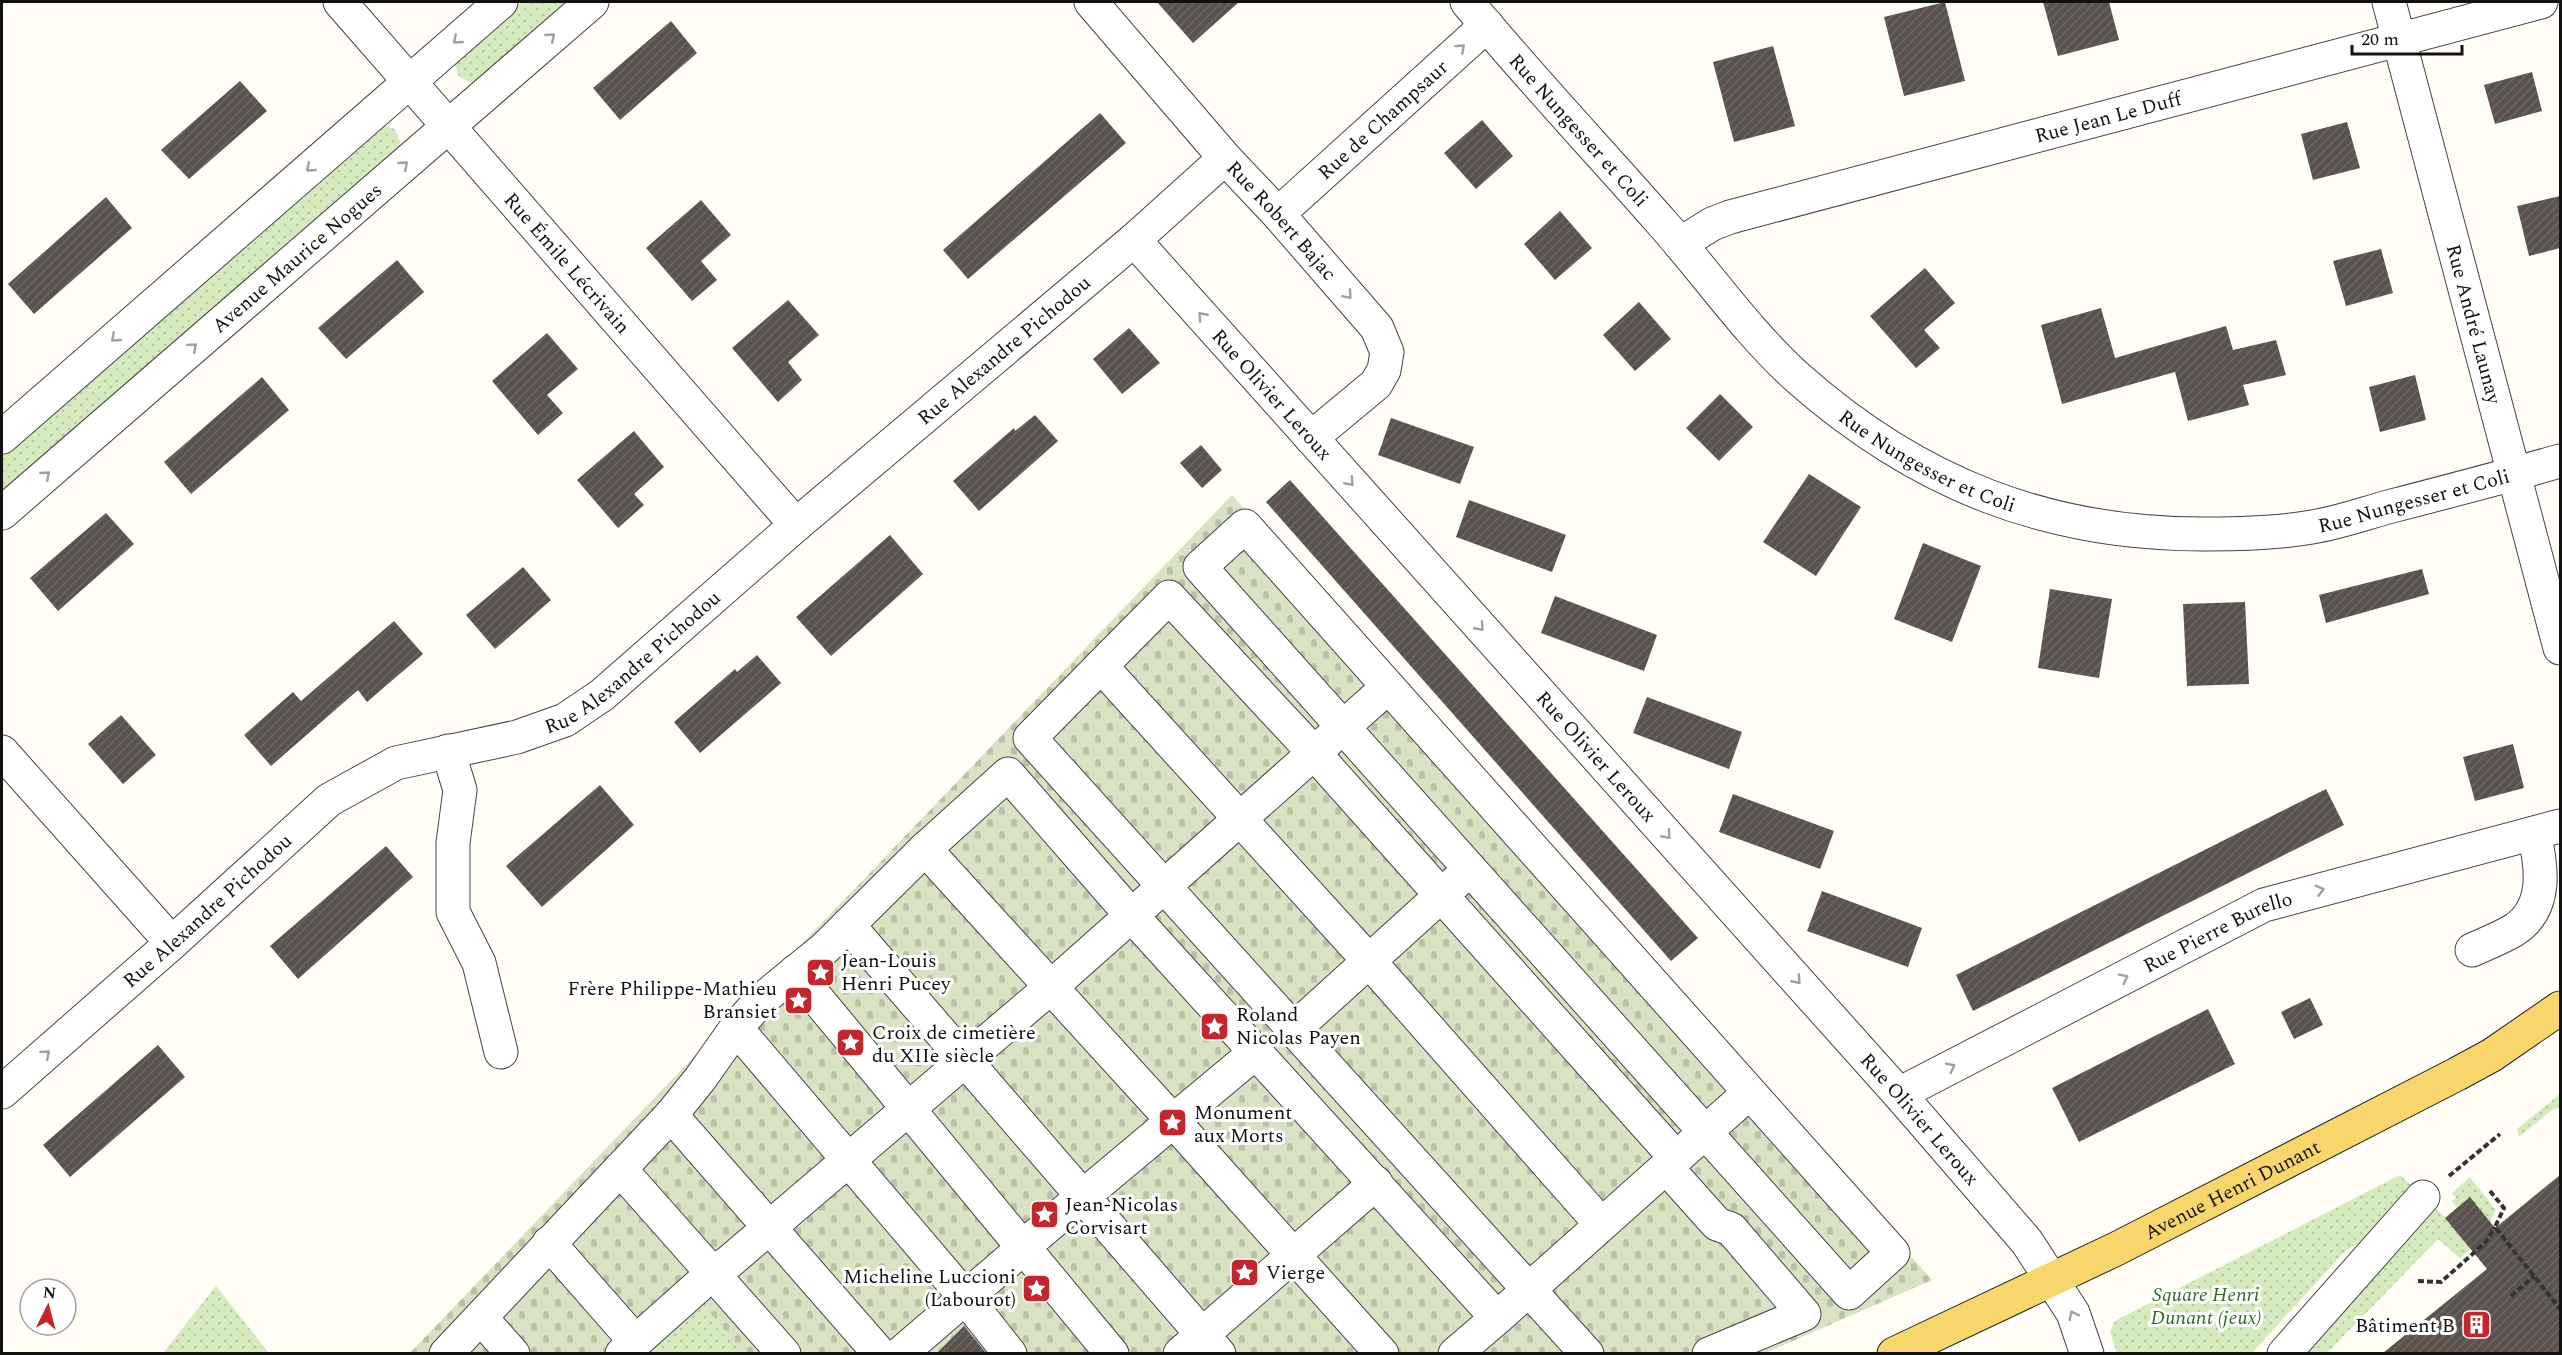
<svg xmlns="http://www.w3.org/2000/svg" width="2562" height="1355" font-family="Spectral,serif">
<style>
.grass{fill:url(#grass-dots)}
.cemetery{fill:url(#cemetery-stones)}
.building{fill:url(#building-hatch)}
.lines{fill:none;stroke-linecap:round;stroke-linejoin:round}
.minor-casing{stroke:#444;stroke-width:35}
.major-casing{stroke:#222;stroke-width:35}
.path{stroke:#333;stroke-width:4;stroke-dasharray:6 3;stroke-linecap:butt}
.minor{stroke:#fff;stroke-width:33}
.major{stroke:#f9d66b;stroke-width:33}
.oneway{stroke:#a0a0a0}
.labels{text-anchor:middle;stroke-width:6;stroke-linejoin:round;paint-order:stroke}
.street-label{font-size:20px;fill:#111;stroke:#fff}
.poi-label{font-size:20px;fill:#111;stroke:#fff;text-anchor:start}
.park-label{font-size:20px;font-style:italic;fill:#2f6b1f;stroke:#fff}
</style>
<defs>
<pattern id="grass-dots" width="8" height="8" patternUnits="userSpaceOnUse" patternTransform="scale(1.5)"><rect width="8" height="8" fill="#d5ebbd"/><path d="M2 2h.1M6 6h.1" fill="none" stroke="#b6c8a1" stroke-width="1.8" stroke-linecap="round"/></pattern>
<pattern id="cemetery-stones" width="16" height="16" patternUnits="userSpaceOnUse" patternTransform="scale(1.5)"><rect width="16" height="16" fill="#d9e3c4"/><path d="M2 7V4a2 2 0 0 1 4 0v3zM10 15v-3a2 2 0 0 1 4 0v3z" fill="#b9c2a7"/></pattern>
<pattern id="building-hatch" width="6" height="6" patternUnits="userSpaceOnUse" patternTransform="scale(1.5)"><rect width="6" height="6" fill="#5a524d"/><path d="M-1 1l2-2M0 6l6-6M5 7l2-2" fill="none" stroke="#6d6662"/></pattern>
</defs>
<rect width="100%" height="100%" fill="#fffdf5"/>
<!-- grass -->
<g class="grass">
<path d="M522 2H571L478 81 470 82 459 77 455 65 459 56Z"/>
<path d="M384 126 395 129 400 142 399 149 2 496V455L369 135Z"/>
<path d="M2560 1094V1107L2552 1110 2519 1137 2517 1129Z"/>
<path d="M2400 1175 2421 1194 2373 1241 2360 1243 2346 1250 2252 1353H2117L2110 1332 2115 1321Z"/>
<path d="M2470 1177 2496 1210 2483 1238 2460 1258 2438 1239 2327 1353 2307 1354 2434 1206 2445 1218 2457 1208 2452 1201 2456 1198 2452 1193Z"/>
<path d="M216 1286 269 1353H163Z"/>
<path d="M702 1303 745 1353 648 1354Z"/>
</g>
<!-- cemetery -->
<path class="cemetery" d="M1232 495 1932 1280 1763 1354H745L702 1303 648 1353 409 1354Z"/>
<!-- building -->
<g class="building">
<path d="M1157 2H1239L1193 43Z"/>
<path d="M1945 2 1965 81 1904 96 1884 17Z"/>
<path d="M2043 2H2109L2119 40 2058 56Z"/>
<path d="M671 21 697 53 620 120 593 88Z"/>
<path d="M1773 46 1795 126 1734 142 1713 62Z"/>
<path d="M2532 72 2542 111 2495 124 2484 85Z"/>
<path d="M240 81 267 111 189 179 161 150Z"/>
<path d="M1100 113 1126 143 968 279 943 250Z"/>
<path d="M1482 120 1513 156 1476 189 1444 153Z"/>
<path d="M2347 122 2360 168 2313 180 2301 134Z"/>
<path d="M2560 196V248L2529 256 2517 206Z"/>
<path d="M106 197 132 228 34 314 8 284Z"/>
<path d="M701 200 731 235 701 261 717 280 692 301 646 248Z"/>
<path d="M1560 211 1592 248 1555 280 1524 244Z"/>
<path d="M2381 249 2393 293 2346 306 2333 261Z"/>
<path d="M397 260 424 292 346 359 318 328Z"/>
<path d="M1925 268 1955 303 1924 330 1940 348 1916 368 1870 316Z"/>
<path d="M788 300 819 335 788 362 802 380 778 402 732 348Z"/>
<path d="M1639 302 1671 339 1635 371 1603 335Z"/>
<path d="M2101 308 2115 358 2226 326 2233 350 2276 340 2286 375 2243 385 2249 405 2188 421 2175 372 2062 404 2041 325Z"/>
<path d="M1129 328 1160 363 1122 394 1093 359Z"/>
<path d="M547 333 578 369 547 395 563 413 538 435 492 381Z"/>
<path d="M2415 375 2426 420 2380 432 2369 387Z"/>
<path d="M262 377 289 410 191 494 164 462Z"/>
<path d="M1720 394 1753 427 1719 461 1686 428Z"/>
<path d="M1035 415 1058 441 979 511 953 481 1014 428 1015 431Z"/>
<path d="M1391 418 1474 447 1460 484 1378 455Z"/>
<path d="M634 431 664 467 634 494 644 505 618 528 577 480Z"/>
<path d="M1201 445 1222 470 1202 488 1180 463Z"/>
<path d="M1809 474 1861 507 1816 576 1763 542Z"/>
<path d="M1290 480 1698 938 1671 961 1266 502Z"/>
<path d="M1469 500 1566 535 1552 572 1456 537Z"/>
<path d="M106 513 134 544 58 611 30 578Z"/>
<path d="M890 535 923 574 831 656 796 617Z"/>
<path d="M1923 543 1981 566 1952 642 1894 619Z"/>
<path d="M523 567 551 600 495 649 466 615Z"/>
<path d="M2422 569 2429 594 2326 623 2319 595Z"/>
<path d="M2050 589 2112 599 2099 678 2038 668Z"/>
<path d="M1555 596 1657 635 1644 671 1541 633Z"/>
<path d="M2245 602 2249 684 2187 686 2183 604Z"/>
<path d="M394 621 423 654 367 702 358 690 271 766 244 735 293 692 301 701Z"/>
<path d="M757 655 781 683 700 753 674 722 735 669 737 672Z"/>
<path d="M1647 697 1742 732 1729 769 1633 733Z"/>
<path d="M121 715 156 755 123 784 88 744Z"/>
<path d="M2513 744 2524 788 2475 801 2463 757Z"/>
<path d="M600 785 634 825 542 907 506 866Z"/>
<path d="M2326 789 2344 825 1973 1011 1956 975Z"/>
<path d="M1733 794 1834 831 1820 869 1719 832Z"/>
<path d="M386 846 413 877 298 979 270 946Z"/>
<path d="M1822 891 1922 928 1908 967 1807 931Z"/>
<path d="M2310 998 2323 1025 2294 1039 2281 1012Z"/>
<path d="M2208 1009 2235 1064 2079 1142 2052 1088Z"/>
<path d="M158 1045 185 1077 70 1177 43 1145Z"/>
<path d="M2560 1175V1353H2383L2487 1269 2445 1218 2470 1197 2495 1228Z"/>
<path d="M964 1326 986 1353H937Z"/>
</g>
<g class="lines">
<defs>
<g id="minor">
<path id="s1" d="M340 2 796 525"/>
<path id="s2" d="M1091 2 1225 158 1278 214 1377 328 1387 352 1384 370 1376 384 1311 438"/>
<path id="s3" d="M1467 2C1530 78 1598 150 1663 224 1708 275 1748 333 1798 378 1917 483 2047 535 2207 534 2241 534 2278 533 2312 527 2338 523 2363 514 2388 507 2446 492 2503 477 2560 461"/>
<path id="s4" d="M2389 2 2560 648"/>
<path id="s5" d="M1278 214 1487 25"/>
<path id="s6" d="M1134 240 1899 1094 2027 1242 2073 1313 2087 1354"/>
<path id="s7" d="M1680 244 1712 224 1730 217 2541 2"/>
<path d="M2 437 501 2"/>
<path id="s8" d="M2 513 592 2"/>
<path d="M1245 526 1893 1253 1849 1293 1200 567Z"/>
<path d="M1101 666 1369 961 1601 1224"/>
<path d="M448 751 460 790 453 843V912L479 963 501 1052"/>
<path d="M2 752 172 943"/>
<path d="M925 849 1163 1110"/>
<path d="M848 925 1219 1354"/>
<path d="M2472 950C2485 944 2501 938 2514 930 2548 908 2542 867 2534 833"/>
<path d="M795 972 1016 1239"/>
<path d="M736 1028 965 1297 1010 1354"/>
<path d="M1293 1030 1456 882"/>
<path id="s9" d="M2 1092 172 943 329 800 396 763 517 737 565 720 602 695 796 525 1134 240 1225 158"/>
<path id="s10" d="M1899 1094 2264 905 2560 826"/>
<path d="M1184 1112 1256 1052"/>
<path d="M671 1115 880 1354"/>
<path d="M1185 1134 1382 1354"/>
<path d="M1666 1167 1717 1224 1731 1229 1804 1314 1709 1354"/>
<path d="M620 1169 784 1354"/>
<path d="M1031 1240 1161 1131"/>
<path d="M549 1243 635 1341"/>
<path d="M1030 1255 1112 1354"/>
<path d="M481 1318 513 1354"/>
<path d="M446 1354 671 1115 700 1079 736 1028 760 1001 825 948 925 849 1008 774 1132 916 1497 1318"/>
<path d="M622 1354 714 1272 729 1262 1051 987 1388 687"/>
<path d="M900 1354 1015 1255"/>
<path d="M1180 1354 1376 1183"/>
<path d="M1455 1354 1497 1318 1749 1093"/>
<path d="M1587 1354 1030 738 1169 597 1315 754 1676 1158"/>
<path d="M2284 1354 2423 1197"/>
</g>
<g id="major">
<path id="s11" d="M1894 1354 2116 1249 2457 1074 2492 1055 2560 1008"/>
</g>
</defs>
<!-- minor casing -->
<use href="#minor" class="minor-casing"/>
<!-- major casing -->
<use href="#major" class="major-casing"/>
<!-- path -->
<g class="path">
<path d="M2449 1176 2500 1134"/>
<path d="M2490 1191 2504 1208 2495 1227 2560 1309"/>
<path d="M2418 1281 2441 1282 2486 1242 2495 1227"/>
<path d="M2511 1296 2534 1276"/>
</g>
<!-- minor -->
<use href="#minor" class="minor"/>
<!-- major -->
<use href="#major" class="major"/>
</g>
<!-- one-way arrows -->
<defs><path id="oneway-chevron" d="M-2-3.5L2.5 0L-2 3.5" fill="none" stroke-width="1.6" stroke-linecap="round" stroke-linejoin="round" transform="scale(1.5)"/></defs>
<g class="oneway">
<use href="#oneway-chevron" transform="translate(551 37) rotate(-41)"/>
<use href="#oneway-chevron" transform="translate(457 40) rotate(139)"/>
<use href="#oneway-chevron" transform="translate(1461 48) rotate(-42)"/>
<use href="#oneway-chevron" transform="translate(404 165) rotate(-41)"/>
<use href="#oneway-chevron" transform="translate(310 168) rotate(139)"/>
<use href="#oneway-chevron" transform="translate(1348 295) rotate(49)"/>
<use href="#oneway-chevron" transform="translate(1202 316) rotate(-132)"/>
<use href="#oneway-chevron" transform="translate(115 338) rotate(139)"/>
<use href="#oneway-chevron" transform="translate(193 347) rotate(-41)"/>
<use href="#oneway-chevron" transform="translate(46 475) rotate(-41)"/>
<use href="#oneway-chevron" transform="translate(1350 482) rotate(48)"/>
<use href="#oneway-chevron" transform="translate(1480 627) rotate(48)"/>
<use href="#oneway-chevron" transform="translate(1667 835) rotate(48)"/>
<use href="#oneway-chevron" transform="translate(2320 890) rotate(-15)"/>
<use href="#oneway-chevron" transform="translate(2124 978) rotate(-27)"/>
<use href="#oneway-chevron" transform="translate(1797 980) rotate(48)"/>
<use href="#oneway-chevron" transform="translate(46 1054) rotate(-41)"/>
<use href="#oneway-chevron" transform="translate(1951 1067) rotate(-27)"/>
<use href="#oneway-chevron" transform="translate(2073 1315) rotate(-117)"/>
</g>
<!-- icons -->
<defs>
<symbol id="sight-square" viewBox="-11 -11 22 22"><rect x="-9" y="-9" width="18" height="18" rx="4" fill="#c4262e" stroke="#fff"/><path d="M0-6L1.8-2.2L6-1.7L2.9 1.2L3.7 5.4L0 3.3L-3.7 5.4L-2.9 1.2L-6-1.7L-1.8-2.2Z" fill="#fff"/></symbol>
<symbol id="building-square" viewBox="-11 -11 22 22"><rect x="-9" y="-9" width="18" height="18" rx="4" fill="#c4262e" stroke="#fff"/><path d="M-4-6H4V6H1V3H-1V6H-4ZM-2.5-4.3h1.7v1.8h-1.7ZM.8-4.3h1.7v1.8H.8ZM-2.5-1h1.7V.8h-1.7ZM.8-1h1.7V.8H.8Z" fill="#fff"/></symbol>
</defs>
<g fill-rule="evenodd">
<use href="#sight-square" x="804" y="956" width="33" height="33"/>
<use href="#sight-square" x="782" y="984" width="33" height="33"/>
<use href="#sight-square" x="1198" y="1010" width="33" height="33"/>
<use href="#sight-square" x="834" y="1026" width="33" height="33"/>
<use href="#sight-square" x="1156" y="1106" width="33" height="33"/>
<use href="#sight-square" x="1028" y="1198" width="33" height="33"/>
<use href="#sight-square" x="1228" y="1256" width="33" height="33"/>
<use href="#sight-square" x="1020" y="1272" width="33" height="33"/>
<use href="#building-square" x="2460" y="1308" width="33" height="33"/>
</g>
<g class="labels">
<!-- street labels -->
<g class="street-label">
<text dy="7" stroke="none"><textPath href="#s7" startOffset="448">Rue Jean Le Duff</textPath></text>
<text dy="7" stroke="none"><textPath href="#s5" startOffset="141">Rue de Champsaur</textPath></text>
<text dy="7" stroke="none"><textPath href="#s3" startOffset="170">Rue Nungesser et Coli</textPath></text>
<text dy="7" stroke="none"><textPath href="#s2" startOffset="290">Rue Robert Bajac</textPath></text>
<text dy="7" stroke="none"><textPath href="#s8" startOffset="390">Avenue Maurice Nogues</textPath></text>
<text dy="7" stroke="none"><textPath href="#s1" startOffset="346">Rue Émile Lécrivain</textPath></text>
<text dy="7" stroke="none"><textPath href="#s4" startOffset="333">Rue André Launay</textPath></text>
<text dy="7" stroke="none"><textPath href="#s9" startOffset="1264">Rue Alexandre Pichodou</textPath></text>
<text dy="7" stroke="none"><textPath href="#s6" startOffset="207">Rue Olivier Leroux</textPath></text>
<text dy="7" stroke="none"><textPath href="#s3" startOffset="656">Rue Nungesser et Coli</textPath></text>
<text dy="7" stroke="none"><textPath href="#s3" startOffset="1160">Rue Nungesser et Coli</textPath></text>
<text dy="7" stroke="none"><textPath href="#s9" startOffset="778">Rue Alexandre Pichodou</textPath></text>
<text dy="7" stroke="none"><textPath href="#s6" startOffset="693">Rue Olivier Leroux</textPath></text>
<text dy="7" stroke="none"><textPath href="#s9" startOffset="274">Rue Alexandre Pichodou</textPath></text>
<text dy="7" stroke="none"><textPath href="#s10" startOffset="358">Rue Pierre Burello</textPath></text>
<text dy="7" stroke="none"><textPath href="#s6" startOffset="1179">Rue Olivier Leroux</textPath></text>
<text dy="7" stroke="none"><textPath href="#s11" startOffset="376">Avenue Henri Dunant</textPath></text>
</g>
<!-- poi labels -->
<g class="poi-label">
<text x="841" y="967">Jean-Louis<tspan x="841" dy="23">Henri Pucey</tspan></text>
<text x="777" y="995" text-anchor="end">Frère Philippe-Mathieu<tspan x="777" dy="23">Bransiet</tspan></text>
<text x="1236" y="1021">Roland<tspan x="1236" dy="23">Nicolas Payen</tspan></text>
<text x="872" y="1039">Croix de cimetière<tspan x="872" dy="23">du XIIe siècle</tspan></text>
<text x="1194" y="1119">Monument<tspan x="1194" dy="23">aux Morts</tspan></text>
<text x="1065" y="1211">Jean-Nicolas<tspan x="1065" dy="23">Corvisart</tspan></text>
<text x="1266" y="1279">Vierge</text>
<text x="1016" y="1283" text-anchor="end">Micheline Luccioni<tspan x="1016" dy="23">(Labourot)</tspan></text>
<text x="2455" y="1332" text-anchor="end">Bâtiment B</text>
</g>
<!-- park labels -->
<g class="park-label">
<text x="2206" y="1301">Square Henri<tspan x="2206" dy="23">Dunant (jeux)</tspan></text>
</g>
</g>
<!-- border -->
<rect width="2562" height="1355" fill="none" stroke="#111111" stroke-width="6"/>
<!-- north arrow -->
<g transform="translate(48 1307) rotate(6)"><circle r="28" fill="#ffffff" stroke="#a0a0a0" stroke-width="1.5"/>
<path d="M0-4.5L10 22L0 15L-10 22Z" fill="#c4262e"/>
<text y="-9" font-size="16" font-weight="bold" text-anchor="middle" fill="#111111">N</text>
</g>
<!-- scale -->
<path d="M2352 45v9h110v-9" fill="none" stroke="#111111" stroke-width="3"/>
<text x="2361" y="45" font-size="18" fill="#111111" stroke="#ffffff" stroke-width="4.5" paint-order="stroke">20 m</text>
</svg>
